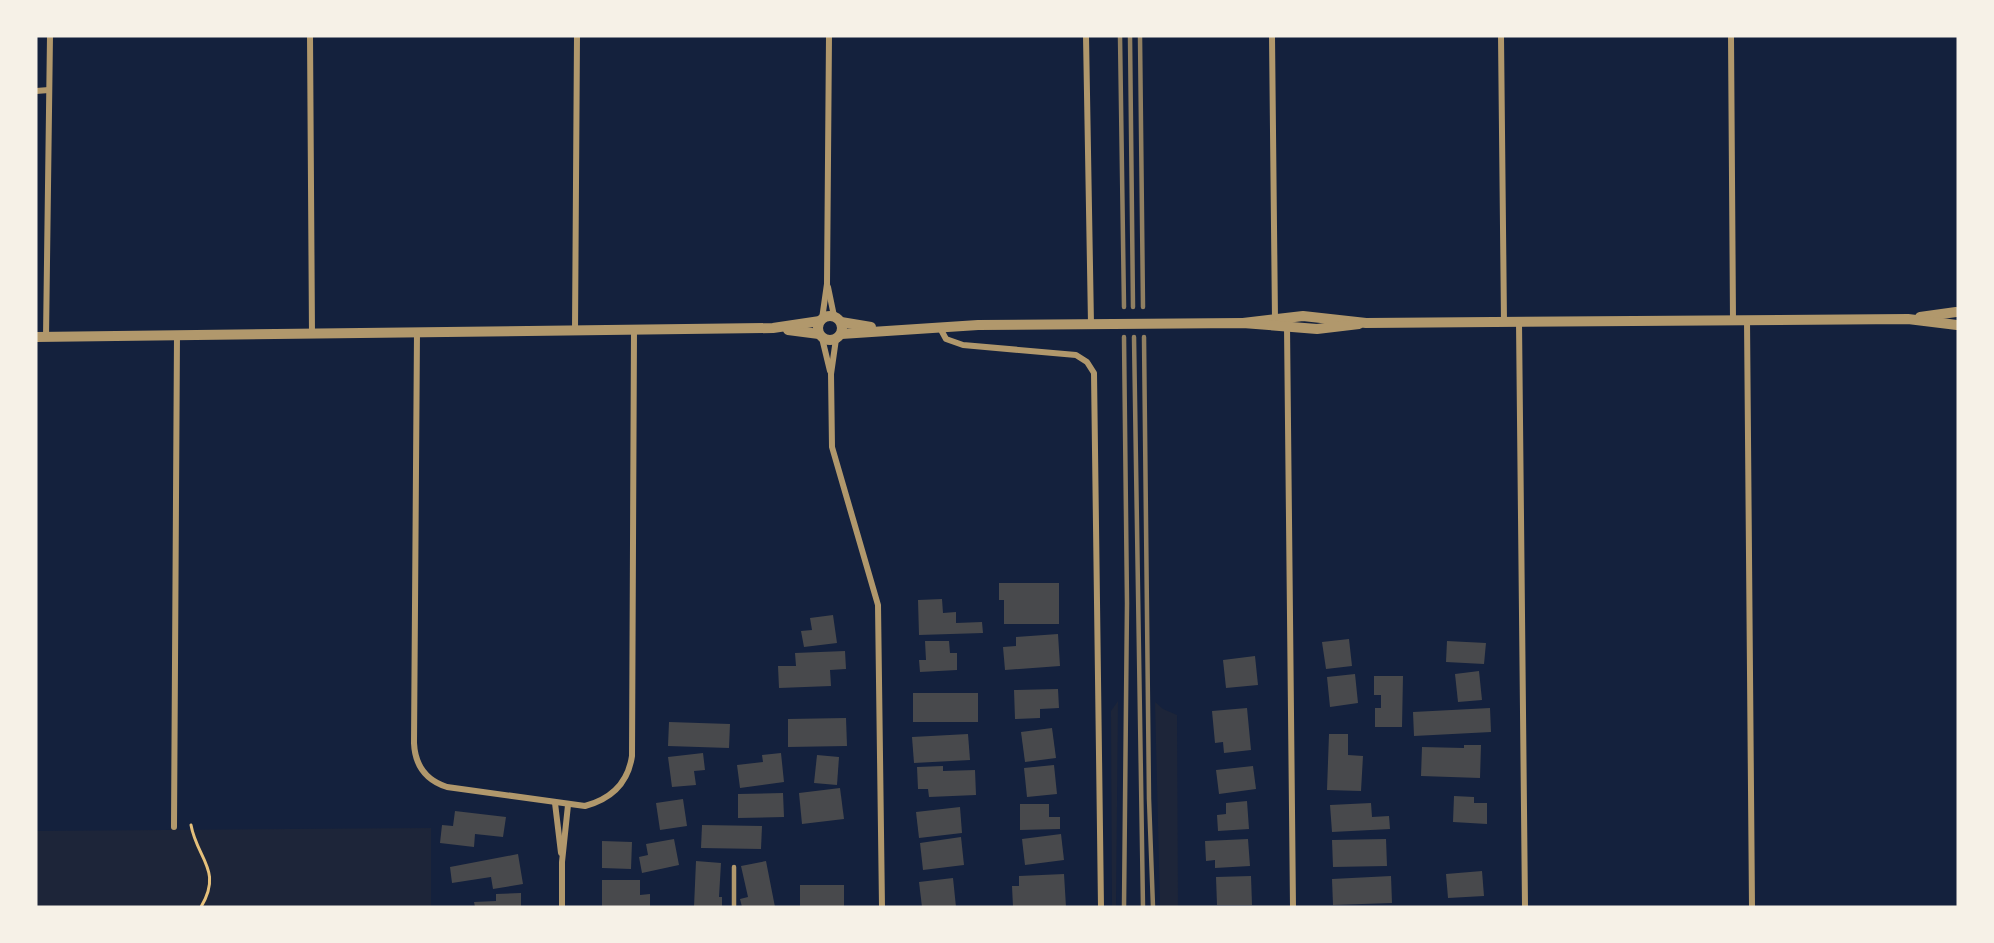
<svg xmlns="http://www.w3.org/2000/svg" width="1994" height="943" font-family="'Work Sans',sans-serif">
<style>
.green{fill:#1d2539}
.building{fill:#48494c}
.lines{fill:none;stroke-linecap:round;stroke-linejoin:round}
.path{stroke:#e5c07b;stroke-width:3}
.service{stroke:#b1986c;stroke-width:4.5}
.minor{stroke:#b1986c;stroke-width:6}
.tertiary{stroke:#b1986c;stroke-width:10}
.rail{stroke:#918062;stroke-width:4.5}
</style>
<rect width="100%" height="100%" fill="#14213d"/>
<!-- green -->
<g class="green">
<path d="M1118 701 1116 907H1112L1111 711Z"/>
<path d="M1155 702 1163 709 1177 715 1178 907H1160Z"/>
<path d="M431 828V907H36V831Z"/>
</g>
<!-- building -->
<g class="building">
<path d="M999 583H1059V624H1004V600H999Z"/>
<path d="M942 599 943 613 956 612V623L982 622 983 633 919 635 918 600Z"/>
<path d="M833 615 837 643 804 647 801 631 812 630 810 618Z"/>
<path d="M1058 634 1060 666 1005 670 1003 647 1016 646V637Z"/>
<path d="M1349 639 1352 666 1326 669 1322 642Z"/>
<path d="M925 641H949L950 653H957V670L920 672 919 660H926Z"/>
<path d="M1447 641 1486 643 1484 664 1446 662Z"/>
<path d="M845 651 846 669 830 670 831 686 779 688 778 666H796L795 653Z"/>
<path d="M1255 656 1258 685 1226 688 1223 660Z"/>
<path d="M1479 671 1482 700 1458 702 1455 674Z"/>
<path d="M1355 674 1358 703 1330 707 1327 677Z"/>
<path d="M1374 676H1403L1402 727H1375V708H1381V695H1374Z"/>
<path d="M1058 689 1059 708 1040 709V718L1015 719 1014 690Z"/>
<rect x="913" y="693" width="65" height="29"/>
<path d="M1247 708 1251 750 1224 753 1223 742 1215 743 1212 711Z"/>
<path d="M1490 708 1491 732 1414 736 1413 712Z"/>
<path d="M846 718 847 746 788 747V719Z"/>
<path d="M669 722 730 724 729 748 668 746Z"/>
<path d="M1052 728 1056 758 1025 762 1021 732Z"/>
<path d="M968 734 970 760 914 763 912 737Z"/>
<path d="M1329 734H1348V755L1363 756 1361 791 1327 790Z"/>
<path d="M1464 745H1481L1480 778 1421 776 1422 747 1464 748Z"/>
<path d="M703 753 705 770 694 771 696 785 672 787 668 757Z"/>
<path d="M781 753 784 782 740 788 737 765 763 762 762 755Z"/>
<path d="M817 755 839 757 837 785 814 783Z"/>
<path d="M1054 765 1057 794 1027 797 1024 768Z"/>
<path d="M943 766V771L975 770 976 795 929 797 928 789H918L917 767Z"/>
<path d="M1253 766 1256 789 1219 794 1216 770Z"/>
<path d="M840 788 844 819 802 824 799 793Z"/>
<path d="M783 793 784 817 738 818V794Z"/>
<path d="M1454 796 1474 797V803H1487V824L1453 822Z"/>
<path d="M683 799 687 826 660 830 656 803Z"/>
<path d="M1247 801 1249 829 1218 831 1217 815 1226 814V803Z"/>
<path d="M1371 803 1372 817 1389 816 1390 829 1332 832 1330 805Z"/>
<path d="M1020 804H1049V817H1060V829L1020 830Z"/>
<path d="M960 807 962 833 919 838 916 812Z"/>
<path d="M455 811 506 817 503 837 475 834 474 847 440 843 442 825 453 826Z"/>
<path d="M702 825 762 826 761 849 701 848Z"/>
<path d="M1061 834 1064 860 1025 865 1022 839Z"/>
<path d="M961 837 964 865 923 870 920 843Z"/>
<path d="M674 839 679 865 642 873 639 857 648 855 646 844Z"/>
<path d="M1248 839 1250 866 1215 868V860L1206 861 1205 841Z"/>
<path d="M1386 839 1387 866 1333 867 1332 840Z"/>
<path d="M602 841 632 842 631 869 602 868Z"/>
<path d="M518 854 523 884 493 889 491 877 452 883 450 867Z"/>
<path d="M696 861 721 863 719 897H722V907H694Z"/>
<path d="M766 861 775 907H742L740 899 748 897 741 866Z"/>
<path d="M1482 871 1484 896 1448 898 1446 874Z"/>
<path d="M1064 874 1066 907H1013L1012 886H1019V876Z"/>
<path d="M1251 876 1252 905H1217L1216 877Z"/>
<path d="M1391 876 1392 903 1333 905 1332 879Z"/>
<path d="M953 878 956 907H922L919 882Z"/>
<path d="M602 880H640V895L650 894V907H602Z"/>
<rect x="800" y="885" width="44" height="22"/>
<path d="M521 893V907H475L474 902 496 901V894Z"/>
</g>
<g class="lines">
<!-- path -->
<path class="path" d="M191 825C197 859 223 870 201 907"/>
<!-- service -->
<path class="service" d="M734 907V867"/>
<!-- minor -->
<g class="minor">
<path d="M310 36 312 334"/>
<path d="M1086 36 1091 324"/>
<path d="M1272 36 1275 320"/>
<path d="M1501 36 1504 322"/>
<path d="M1731 36 1733 320"/>
<path d="M36 91 49 90"/>
<path d="M828 287 834 316"/>
<path d="M822 319 827 284 829 36"/>
<path d="M1747 320 1752 907"/>
<path d="M1519 322 1525 907"/>
<path d="M1287 326 1293 907"/>
<path d="M940 328 946 339 963 345 1076 355 1087 362 1094 373 1101 907"/>
<path d="M575 331 577 36"/>
<path d="M417 332 414 743C415 765 425 780 447 787L585 806C611 799 628 783 632 756L634 330"/>
<path d="M46 337 50 36"/>
<path d="M822 338 830 371"/>
<path d="M836 339 831 374 832 447 878 605 882 907"/>
<path d="M555 803 561 853"/>
<path d="M174 827 177 335"/>
<path d="M562 907V862L568 805"/>
</g>
<!-- tertiary -->
<g class="tertiary">
<circle cx="830" cy="328" r="12"/>
<path d="M1920 317 1956 312"/>
<path d="M841 322 871 327"/>
<path d="M1243 323 1303 316 1366 323 1908 319 1957 325"/>
<path d="M788 330 819 334"/>
<path d="M841 334 978 325 1243 323 1317 329 1359 324"/>
<path d="M36 337 773 328 820 321"/>
</g>
<!-- rail -->
<g class="rail">
<path d="M1120 36 1124 307"/>
<path d="M1130 36 1133 307"/>
<path d="M1140 36 1143 307"/>
<path d="M1134 337 1143 907"/>
<path d="M1144 337 1149 799 1153 907"/>
<path d="M1124 907 1127 603 1124 337"/>
</g>
</g>
<!-- border -->
<rect width="1994" height="943" fill="none" stroke="#f6f1e7" stroke-width="75"/>
</svg>
